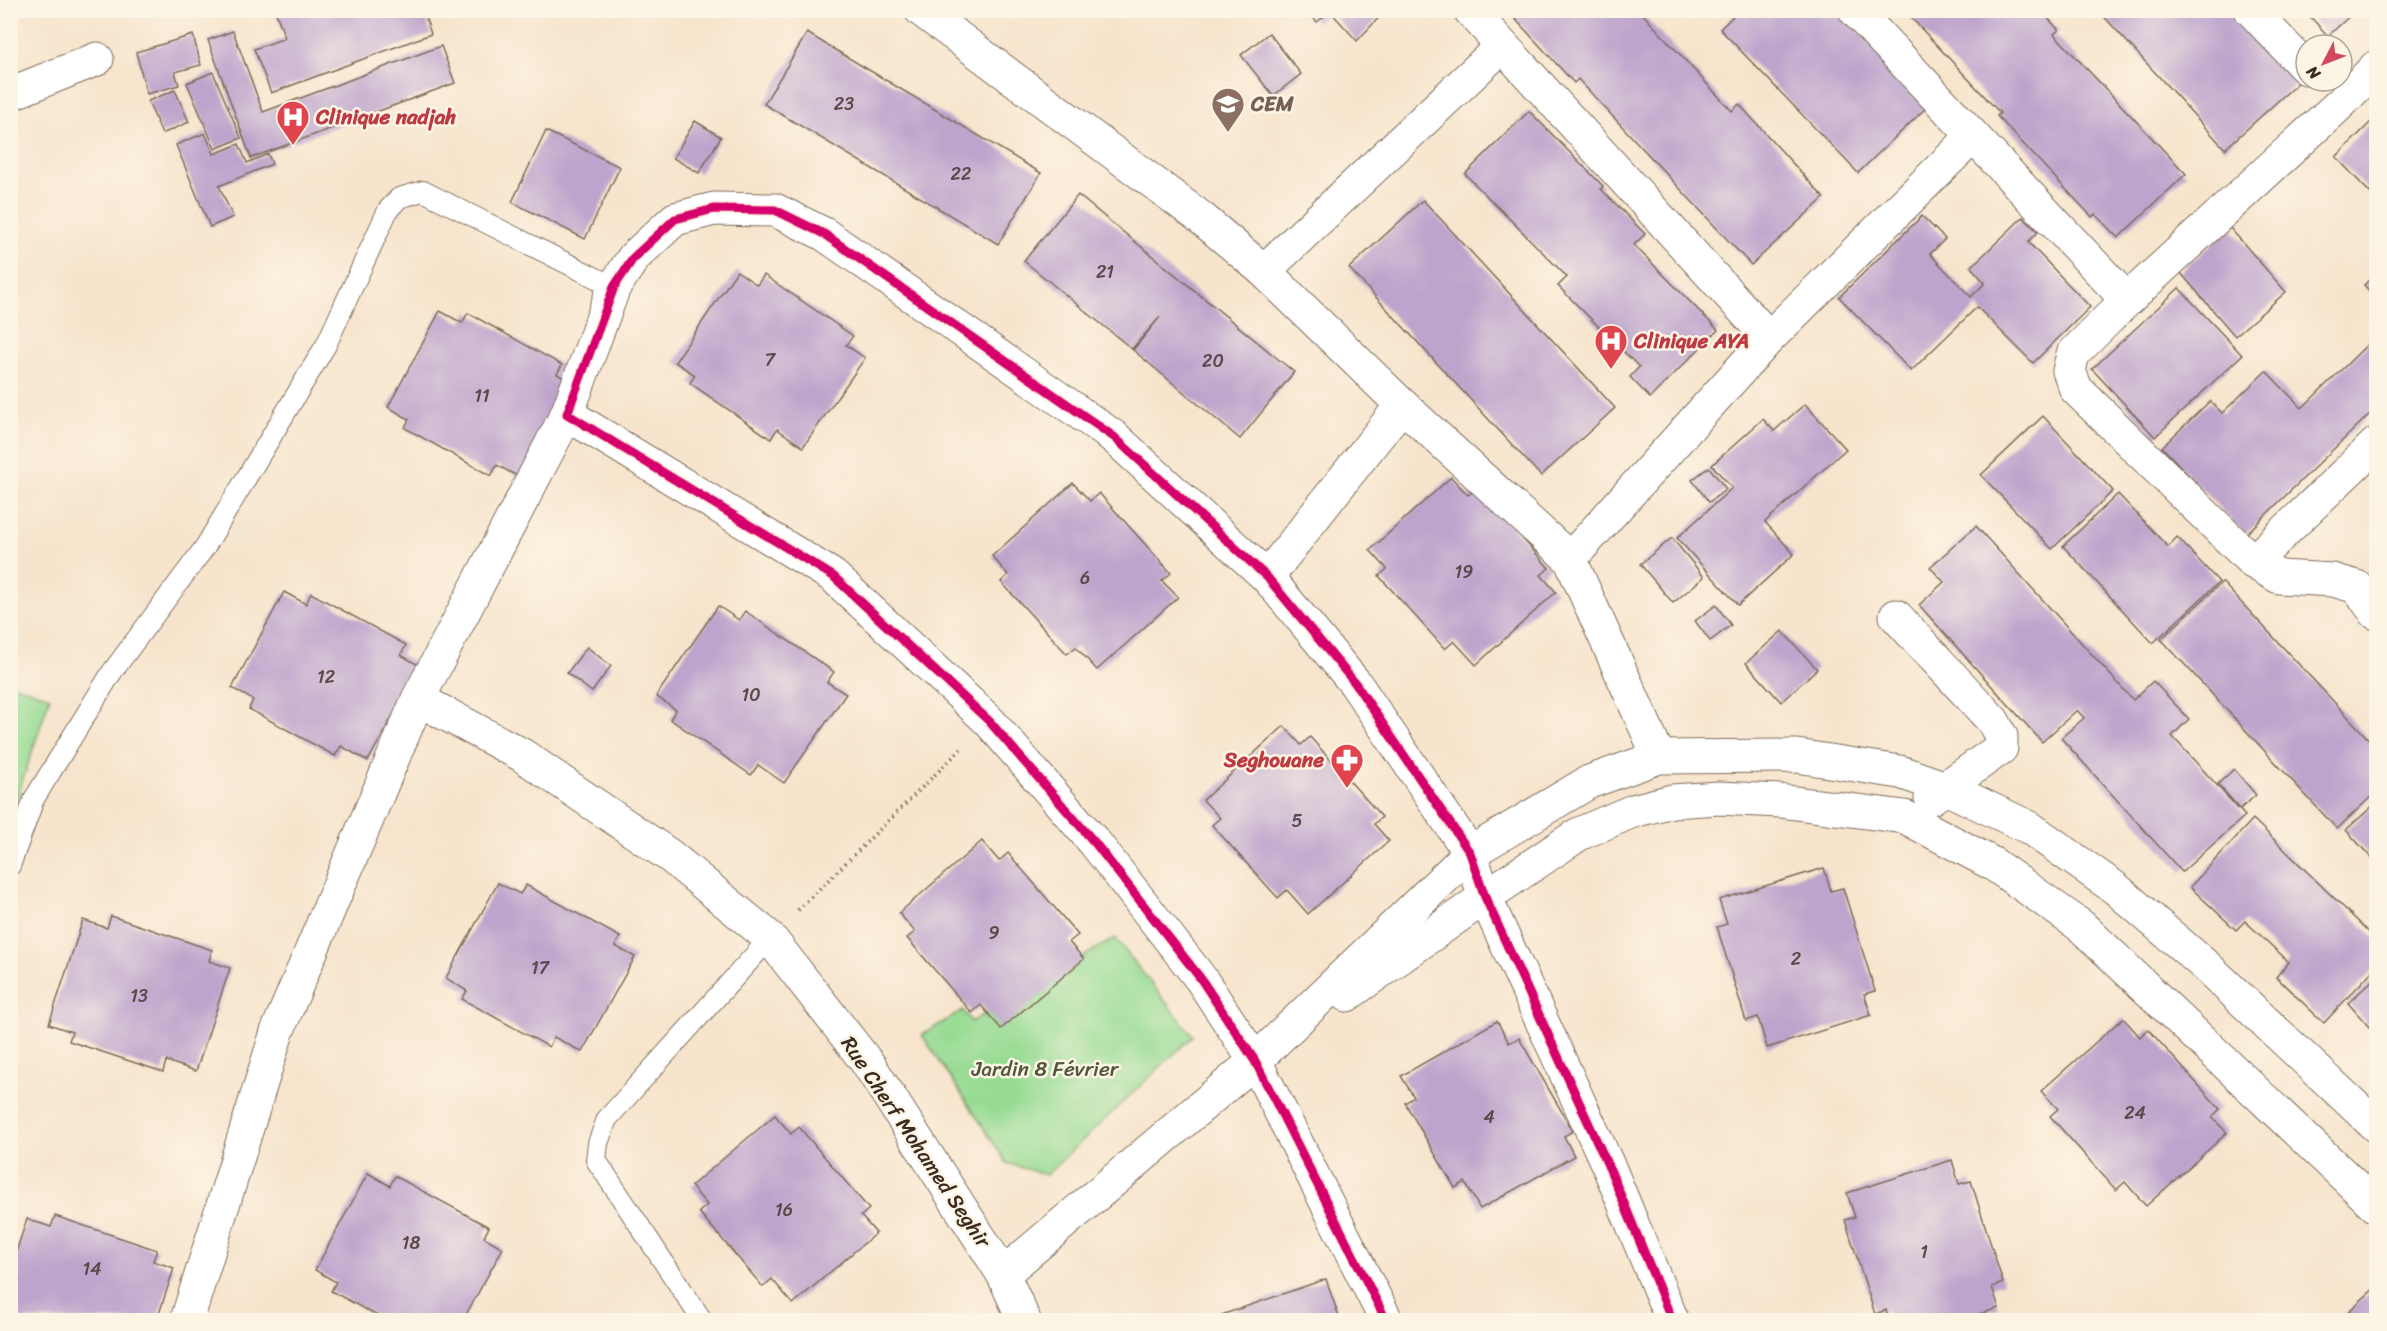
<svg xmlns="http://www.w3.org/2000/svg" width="2387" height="1331" font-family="Sriracha,sans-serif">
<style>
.green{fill:#97db93;stroke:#698258;stroke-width:1.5}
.building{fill:#bda4cc}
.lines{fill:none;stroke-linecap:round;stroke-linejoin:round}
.service-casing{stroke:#7d6b5b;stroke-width:22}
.minor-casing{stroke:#7d6b5b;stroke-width:35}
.path{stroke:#7d6b5b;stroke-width:4;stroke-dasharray:1.5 4.5;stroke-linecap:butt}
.service{stroke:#fff;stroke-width:20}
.minor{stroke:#fff;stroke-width:33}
.cycleway-casing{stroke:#fcf5e5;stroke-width:13}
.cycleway{stroke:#d6006c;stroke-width:9}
.labels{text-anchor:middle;stroke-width:5;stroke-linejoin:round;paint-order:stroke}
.number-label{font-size:18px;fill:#5c484a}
.education-label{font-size:21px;font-weight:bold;fill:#785e54;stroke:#fcf5e5;text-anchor:start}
.health-label{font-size:21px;font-weight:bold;fill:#be3a42;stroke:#fcf5e5;text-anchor:start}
.park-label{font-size:21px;fill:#52563b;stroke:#fcf5e5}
.street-label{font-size:21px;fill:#3b2a1e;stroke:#fcf5e5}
</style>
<rect width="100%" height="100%" fill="#fcf5e5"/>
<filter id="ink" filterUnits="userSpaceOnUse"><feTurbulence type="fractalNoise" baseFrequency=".0167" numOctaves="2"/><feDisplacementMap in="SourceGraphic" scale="12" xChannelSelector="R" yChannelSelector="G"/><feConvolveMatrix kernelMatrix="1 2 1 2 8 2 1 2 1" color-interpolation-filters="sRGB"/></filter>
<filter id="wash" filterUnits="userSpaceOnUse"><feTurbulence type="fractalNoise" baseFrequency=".008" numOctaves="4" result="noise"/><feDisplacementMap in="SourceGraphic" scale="24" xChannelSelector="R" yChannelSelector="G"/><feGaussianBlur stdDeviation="1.35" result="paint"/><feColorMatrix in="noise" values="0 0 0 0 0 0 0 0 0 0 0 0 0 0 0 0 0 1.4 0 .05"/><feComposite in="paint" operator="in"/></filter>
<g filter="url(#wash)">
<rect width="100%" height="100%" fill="#f7e4cc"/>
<!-- green -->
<g class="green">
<path d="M11 684 50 697 11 816 10 684Z"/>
<path d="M1115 938 1193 1036 1046 1175 1007 1163 922 1035 963 1010 971 1022Z"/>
</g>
<g id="blocks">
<!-- building -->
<g class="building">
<path d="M275 10H423L431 34 271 93 254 49 285 38Z"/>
<path d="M1306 10H1386L1357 41 1330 11 1317 22Z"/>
<path d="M1507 10H1639L1732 111 1739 104 1824 198 1751 265 1578 79 1574 83Z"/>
<path d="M1739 10H1839L1929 105 1858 173 1720 29Z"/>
<path d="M1904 10H2040L2059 30 2054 34 2186 174 2118 238 2095 214 2092 217 1997 116 2000 113Z"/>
<path d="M2098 10H2237L2300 81 2225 149Z"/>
<path d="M2304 10H2356L2328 36Z"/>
<path d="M233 31 263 112 441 46 455 83 251 158 208 40Z"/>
<path d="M807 33 1041 173 998 244 764 104Z"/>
<path d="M1269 33 1301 74 1273 96 1241 55Z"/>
<path d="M193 35 201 65 175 72 179 85 147 94 136 52Z"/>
<path d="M213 72 241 138 215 149 187 83Z"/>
<path d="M175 90 189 122 162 134 148 101Z"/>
<path d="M1529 111 1603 186 1601 189 1645 234 1634 245 1718 330 1650 398 1630 377 1639 367 1558 286 1567 277 1465 174Z"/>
<path d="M2376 117V199L2336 157Z"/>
<path d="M695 121 721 137 699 173 673 158Z"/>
<path d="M546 131 620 167 585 239 512 202Z"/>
<path d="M205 133 214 154 239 144 247 163 268 154 272 164 219 186 233 217 210 227 176 145Z"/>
<path d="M1078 195 1294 372 1240 439 1133 350 1160 317 1132 349 1024 261Z"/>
<path d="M1423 200 1615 408 1541 476 1349 268Z"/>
<path d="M1922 216 1945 239 1930 254 1971 297 1985 283 1971 267 2023 217 2038 232 2028 242 2090 307 2033 363 1977 307 1911 371 1839 297Z"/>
<path d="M2230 228 2286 292 2235 336 2180 272Z"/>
<path d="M737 271 757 285 764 275 853 336 846 345 865 358 803 447 777 429 771 439 690 383 695 375 675 362Z"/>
<path d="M2376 273V298L2364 285Z"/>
<path d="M2179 288 2242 355 2155 437 2092 369Z"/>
<path d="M440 311 462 323 468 313 562 365 557 374 576 385 524 480 497 465 491 476 405 428 409 419 388 407Z"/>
<path d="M2376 336V408L2245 535 2162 447 2210 401 2222 413 2266 371 2302 408Z"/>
<path d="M1805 404 1846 449 1765 522 1794 554 1738 605 1677 538 1732 488 1712 465 1763 419 1774 431Z"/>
<path d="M2043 416 2113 491 2052 549 1981 475Z"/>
<path d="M1709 467 1726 489 1709 502 1692 480Z"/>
<path d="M1451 477 1468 495 1477 488 1549 568 1541 575 1556 592 1476 665 1454 641 1445 649 1379 576 1387 569 1370 550Z"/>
<path d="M1073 483 1090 501 1099 493 1171 573 1162 581 1178 597 1097 670 1076 647 1067 654 1001 582 1008 575 992 556Z"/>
<path d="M2118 494 2168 547 2177 537 2219 582 2153 643 2063 546Z"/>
<path d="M1976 526 2133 700 2153 681 2189 719 2172 736 2245 816 2182 872 2061 738 2084 718 2077 710 2042 742 1919 605 1944 582 1930 567Z"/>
<path d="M1672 538 1704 577 1673 603 1640 564Z"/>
<path d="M2222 582 2376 747V792L2337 829 2161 639Z"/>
<path d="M284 592 306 604 311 593 406 645 401 655 420 666 368 761 341 746 335 756 249 709 253 700 232 688Z"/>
<path d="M1716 605 1731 625 1710 641 1695 621Z"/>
<path d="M718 606 739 620 745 611 834 672 827 682 846 694 784 783 758 765 751 775 670 719 676 710 656 696Z"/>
<path d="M1782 631 1817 669 1781 702 1746 663Z"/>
<path d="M587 647 611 666 592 692 567 673Z"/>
<path d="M1284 726 1301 745 1310 737 1382 817 1374 824 1389 841 1308 914 1287 890 1278 898 1212 825 1220 818 1203 800Z"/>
<path d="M2234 769 2256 795 2240 809 2218 784Z"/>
<path d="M2376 803V863L2346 830Z"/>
<path d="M2253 819 2376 939V967L2324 1023 2276 977 2289 962 2245 921 2236 930 2190 887Z"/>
<path d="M982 841 999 861 1008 853 1078 935 1069 942 1084 959 1001 1029 981 1005 972 1013 907 938 915 932 899 913Z"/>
<path d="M1824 868 1831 891 1843 888 1875 991 1864 994 1871 1015 1767 1048 1758 1017 1746 1021 1717 927 1727 924 1719 900Z"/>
<path d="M498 883 520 894 526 885 620 937 615 946 635 957 582 1052 554 1037 549 1047 462 999 467 991 446 978Z"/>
<path d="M111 916 212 950 209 961 230 968 196 1071 166 1061 163 1072 69 1041 72 1032 49 1024 83 920 107 928Z"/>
<path d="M2376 977V1035L2348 1003Z"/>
<path d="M2123 1018 2140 1037 2148 1029 2220 1109 2212 1117 2227 1133 2146 1206 2125 1182 2116 1190 2050 1116 2058 1109 2041 1091Z"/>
<path d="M1497 1021 1509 1043 1519 1038 1573 1131 1564 1136 1574 1156 1480 1209 1465 1182 1455 1188 1405 1103 1414 1097 1401 1076Z"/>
<path d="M775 1115 791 1134 799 1127 869 1209 861 1216 876 1233 793 1304 772 1279 763 1287 699 1212 707 1205 691 1186Z"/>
<path d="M1952 1160 1959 1184 1971 1181 2003 1283 1992 1287 1999 1308 1959 1320H1889L1886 1310 1875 1314 1845 1220 1855 1217 1847 1193Z"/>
<path d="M368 1173 390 1186 395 1176 489 1227 484 1237 503 1248 463 1320H385L331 1291 336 1282 315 1270Z"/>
<path d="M55 1216 157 1250 153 1261 174 1268 157 1320H10V1270L27 1219 51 1227Z"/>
<path d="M1326 1279 1340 1320H1207Z"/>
<path d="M2376 1287V1320H2339Z"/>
</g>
</g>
</g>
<g filter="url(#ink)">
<use href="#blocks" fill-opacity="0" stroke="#7d6b5b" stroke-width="1.5"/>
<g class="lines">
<defs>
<g id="service">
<path d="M10 866 34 799 112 672 205 547 326 345 388 210 399 198 423 191 614 287"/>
<path d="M702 1320 596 1160 598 1143 607 1119 770 938"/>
</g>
<g id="minor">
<path d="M921 10 1200 217 1264 271 1402 405 1570 559"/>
<path d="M1470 10 1769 338"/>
<path d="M1855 10 2127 300"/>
<path d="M2251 10 2306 68"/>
<path d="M2376 67 2340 104 2127 300 2073 354 2069 371 2076 389 2253 562 2279 577 2333 580 2357 587 2376 613"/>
<path d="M10 94 97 59"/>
<path d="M1264 271 1502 46"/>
<path d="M2253 562 2376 444"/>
<path d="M1267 577 1402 405"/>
<path d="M1896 616 1993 721 2001 736V748L1931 798"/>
<path d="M418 699 522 755 670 856 770 938 869 1065 1003 1274 1024 1320"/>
<path d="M1659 757 1570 559 1769 338 1972 137"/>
<path d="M1347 995 1485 897 1579 834 1633 811 1672 801 1719 798 1780 801 1905 817 1993 864 2081 926 2376 1206"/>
<path d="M1003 1274 1255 1061 1470 853 1589 782 1659 757 1797 756 1900 772 1946 788 2030 828 2115 888 2207 967 2376 1126"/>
<path d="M187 1320 277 1032 418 699 567 414"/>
<path d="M1386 1320 1255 1061 1201 979 1095 843 989 721 833 576 567 414 614 287 634 257 675 219 714 209 775 210 824 234 1114 437 1267 577 1355 683 1470 853 1485 897 1611 1172 1672 1320"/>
</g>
</defs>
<!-- service casing -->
<use href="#service" class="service-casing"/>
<!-- minor casing -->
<use href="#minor" class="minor-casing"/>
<!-- path -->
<path class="path" d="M798 910 961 749"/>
<!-- service -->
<use href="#service" class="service"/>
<!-- minor -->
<use href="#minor" class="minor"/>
<defs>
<path id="cycleway" d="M1386 1320 1255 1061 1201 979 1095 843 989 721 833 576 567 414 614 287 634 257 675 219 714 209 775 210 824 234 1114 437 1267 577 1355 683 1470 853 1485 897 1611 1172 1672 1320"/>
</defs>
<!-- cycleway casing -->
<use href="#cycleway" class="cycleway-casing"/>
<!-- cycleway -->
<use href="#cycleway" class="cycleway"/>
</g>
</g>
<!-- icons -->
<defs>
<symbol id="school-pin" viewBox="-11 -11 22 30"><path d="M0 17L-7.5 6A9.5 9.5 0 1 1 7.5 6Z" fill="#8d6e63" stroke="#fcf5e5"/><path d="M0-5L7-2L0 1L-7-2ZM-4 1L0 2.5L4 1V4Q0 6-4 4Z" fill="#fff"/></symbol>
<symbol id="hospital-pin" viewBox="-11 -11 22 30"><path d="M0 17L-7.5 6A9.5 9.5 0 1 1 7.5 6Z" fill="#e0444e" stroke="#fcf5e5"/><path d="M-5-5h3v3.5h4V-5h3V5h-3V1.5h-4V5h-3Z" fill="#fff"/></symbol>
<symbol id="pharmacy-pin" viewBox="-11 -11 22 30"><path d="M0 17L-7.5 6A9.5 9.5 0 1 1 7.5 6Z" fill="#e0444e" stroke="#fcf5e5"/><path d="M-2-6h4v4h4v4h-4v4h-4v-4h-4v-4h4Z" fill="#fff"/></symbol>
</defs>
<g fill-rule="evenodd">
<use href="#school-pin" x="1209" y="85" width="38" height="52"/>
<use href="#hospital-pin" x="274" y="98" width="38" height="52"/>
<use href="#hospital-pin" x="1592" y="322" width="38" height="52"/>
<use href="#pharmacy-pin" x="1328" y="741" width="38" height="52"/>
</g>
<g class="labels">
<!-- number labels -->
<g class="number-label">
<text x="844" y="110">23</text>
<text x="961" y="180">22</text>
<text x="1105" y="278">21</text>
<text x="770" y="366">7</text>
<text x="1213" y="367">20</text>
<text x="482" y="402">11</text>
<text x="1464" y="578">19</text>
<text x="1085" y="584">6</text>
<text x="326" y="683">12</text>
<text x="751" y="701">10</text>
<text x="1297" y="827">5</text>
<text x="994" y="939">9</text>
<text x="1796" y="965">2</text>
<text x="540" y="974">17</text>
<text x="139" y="1002">13</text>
<text x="2135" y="1119">24</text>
<text x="1489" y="1123">4</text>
<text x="784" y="1216">16</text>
<text x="411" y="1249">18</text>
<text x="1924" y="1258">1</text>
<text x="92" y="1275">14</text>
</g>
<!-- education labels -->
<g class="education-label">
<text x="1251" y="111">CEM</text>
</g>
<!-- health labels -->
<g class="health-label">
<text x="316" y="124">Clinique nadjah</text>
<text x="1634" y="348">Clinique AYA</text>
<text x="1324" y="767" text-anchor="end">Seghouane</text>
</g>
<!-- park labels -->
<g class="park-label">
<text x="1045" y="1076">Jardin 8 Février</text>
</g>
<!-- street labels -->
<g class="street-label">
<text transform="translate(916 1142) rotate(56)" y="7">Rue Cherf Mohamed Seghir</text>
</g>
</g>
<!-- margin -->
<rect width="2387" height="1331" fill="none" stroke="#fcf5e5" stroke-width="36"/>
<!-- north arrow -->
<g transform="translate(2324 63) rotate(228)"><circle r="28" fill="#fcf5e5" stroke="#afa495" stroke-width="1.5"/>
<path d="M0-4.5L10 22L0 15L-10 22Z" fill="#d1495b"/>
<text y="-9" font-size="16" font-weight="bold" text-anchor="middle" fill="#3b2a1e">N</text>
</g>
</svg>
